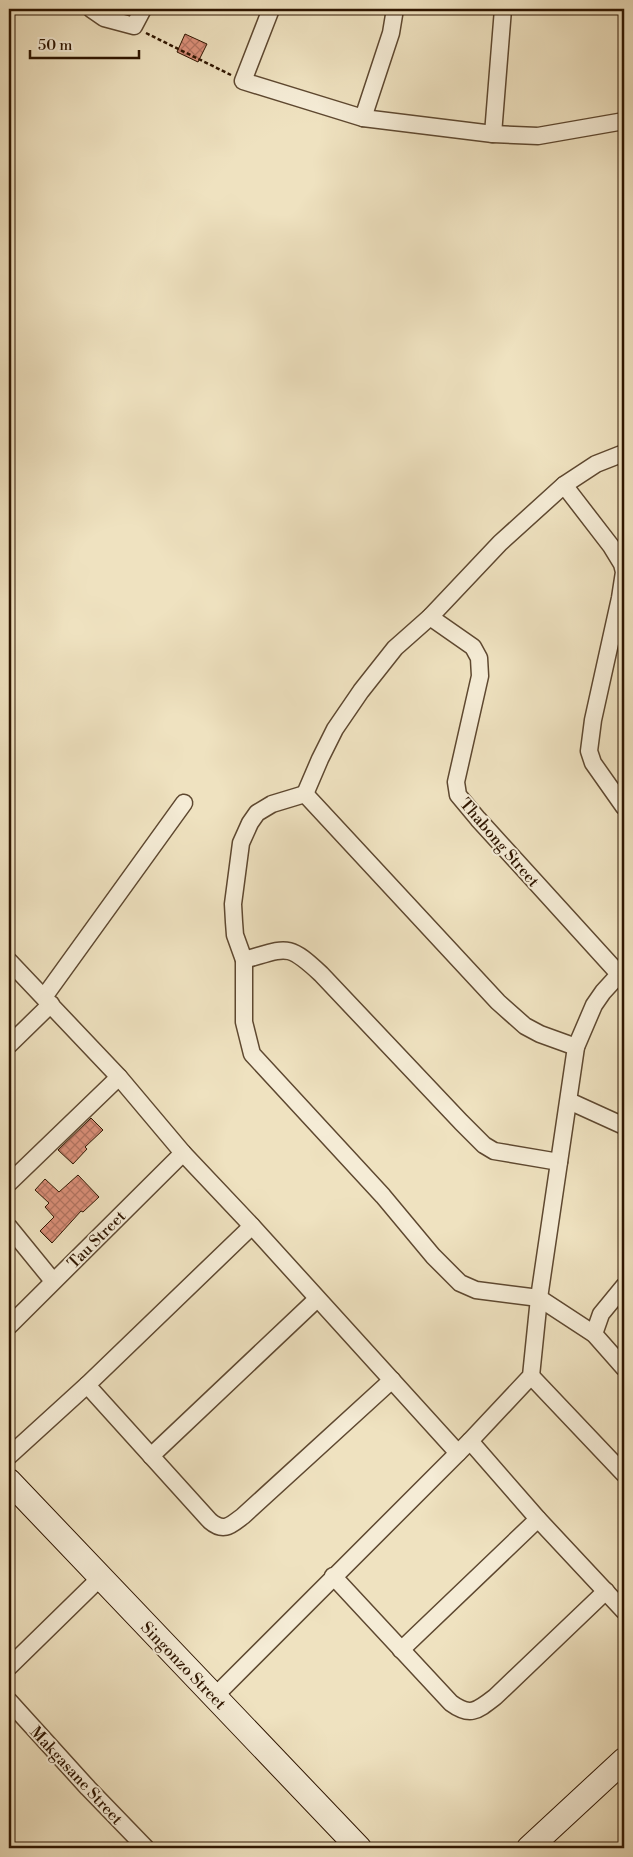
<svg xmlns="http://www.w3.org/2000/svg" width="633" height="1857" font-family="'Libre Bodoni',serif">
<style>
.building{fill:url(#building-cross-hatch);stroke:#2e1500}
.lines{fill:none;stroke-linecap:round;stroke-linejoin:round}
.street-casing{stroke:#5e4830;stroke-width:19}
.secondary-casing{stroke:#2e1500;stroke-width:26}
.path{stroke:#2e1500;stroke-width:2.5;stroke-dasharray:4 2.5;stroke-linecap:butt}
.street{stroke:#f5ecd6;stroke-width:16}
.secondary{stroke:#f5ecd6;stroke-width:24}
.labels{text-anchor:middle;stroke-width:4;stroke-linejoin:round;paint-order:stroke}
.street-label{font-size:16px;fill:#2e1500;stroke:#f5ecd6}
</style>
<defs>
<pattern id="building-cross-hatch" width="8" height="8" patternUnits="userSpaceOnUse" patternTransform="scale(1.25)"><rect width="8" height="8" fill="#dc907a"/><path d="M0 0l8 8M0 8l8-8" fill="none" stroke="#b37462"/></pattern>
</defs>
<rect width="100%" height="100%" fill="#efe2c0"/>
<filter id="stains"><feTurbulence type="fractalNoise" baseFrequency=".004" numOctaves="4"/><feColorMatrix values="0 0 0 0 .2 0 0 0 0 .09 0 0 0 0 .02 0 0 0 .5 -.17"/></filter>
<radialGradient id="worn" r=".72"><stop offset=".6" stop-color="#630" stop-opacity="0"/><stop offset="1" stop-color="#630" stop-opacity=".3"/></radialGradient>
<!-- building -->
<g class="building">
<path d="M185 34 207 44 198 62 177 52Z"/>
<path d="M91 1118 103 1130 85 1147 87 1149 73 1164 58 1150Z"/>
<path d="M78 1175 99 1197 83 1212 81 1211 52 1243 40 1231 54 1217 45 1207 49 1203 35 1190 45 1179 59 1192Z"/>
</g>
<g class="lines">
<defs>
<g id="street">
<path d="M91 9 104 18 134 26 143 9"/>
<path d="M271 9 243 81 363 118 493 134 538 136 624 121"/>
<path d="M363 118 391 33 395 9"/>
<path d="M493 134 503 9"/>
<path d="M564 485 611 546 622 564 624 572 620 598 593 720 589 751 593 763 624 807"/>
<path d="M430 617 473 647 479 658 480 676 456 782 458 795 478 819 619 974"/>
<path d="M305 794 272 804 257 813 250 823 241 843 233 904 234 922 235 935 244 960V1022L252 1054 383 1196 433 1256 460 1283 476 1290 539 1298 594 1334 624 1368"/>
<path d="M305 794 320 759 335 729 361 691 395 648 430 617 500 543 564 485 596 464 624 453"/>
<path d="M305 794 498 1002 525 1026 540 1034 576 1047"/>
<path d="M244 960C287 948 287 942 321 974L461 1122 484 1145 494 1151 559 1162"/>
<path d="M9 961 119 1077 183 1153 252 1226 458 1453"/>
<path d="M44 997 184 803"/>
<path d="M9 1045 51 1004"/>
<path d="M569 1101 624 1126"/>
<path d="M9 1183 119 1077"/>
<path d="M9 1227 53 1281"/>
<path d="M9 1326 183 1153"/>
<path d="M594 1334 601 1314 624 1286"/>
<path d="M531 1376 624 1474"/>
<path d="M87 1385 210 1521C224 1533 231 1525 243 1516L392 1380"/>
<path d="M470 1441 538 1519 624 1611"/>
<path d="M9 1456 87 1385 252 1226"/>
<path d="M151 1456 317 1299"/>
<path d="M333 1576 451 1703C470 1717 477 1711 495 1697L606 1591"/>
<path d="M401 1650 538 1519"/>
<path d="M9 1667 100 1578"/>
<path d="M214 1697 470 1441 531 1376 539 1298 576 1047 594 1005 603 992 624 969"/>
<path d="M9 1701 88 1788 146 1848"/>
</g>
<g id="secondary">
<path d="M9 1481 359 1848"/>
<path d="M529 1848 624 1760"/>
</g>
</defs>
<!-- street casing -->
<use href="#street" class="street-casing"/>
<!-- secondary casing -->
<use href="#secondary" class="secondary-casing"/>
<!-- path -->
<path class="path" d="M146 33 231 75"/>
<!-- street -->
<use href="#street" class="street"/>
<!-- secondary -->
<use href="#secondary" class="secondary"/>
</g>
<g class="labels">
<!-- street labels -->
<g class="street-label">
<text transform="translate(500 842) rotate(49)" y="6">Thabong Street</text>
<text transform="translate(96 1239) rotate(-45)" y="6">Tau Street</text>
<text transform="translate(184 1665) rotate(46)" y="6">Singonzo Street</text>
<text transform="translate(77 1775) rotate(47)" y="6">Makgasane Street</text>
</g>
</g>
<!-- margin -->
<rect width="633" height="1857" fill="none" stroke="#efe2c0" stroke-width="30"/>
<rect x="10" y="10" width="613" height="1837" fill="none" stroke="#2e1500" stroke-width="2.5"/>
<rect x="15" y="15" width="603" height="1827" fill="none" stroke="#2e1500"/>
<!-- scale -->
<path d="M30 50v8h109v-8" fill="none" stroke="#2e1500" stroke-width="2.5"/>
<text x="38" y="50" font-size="15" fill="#2e1500" stroke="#f5ecd6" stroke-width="4" paint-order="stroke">50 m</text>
<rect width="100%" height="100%" filter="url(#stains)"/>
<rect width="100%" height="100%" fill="url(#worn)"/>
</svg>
